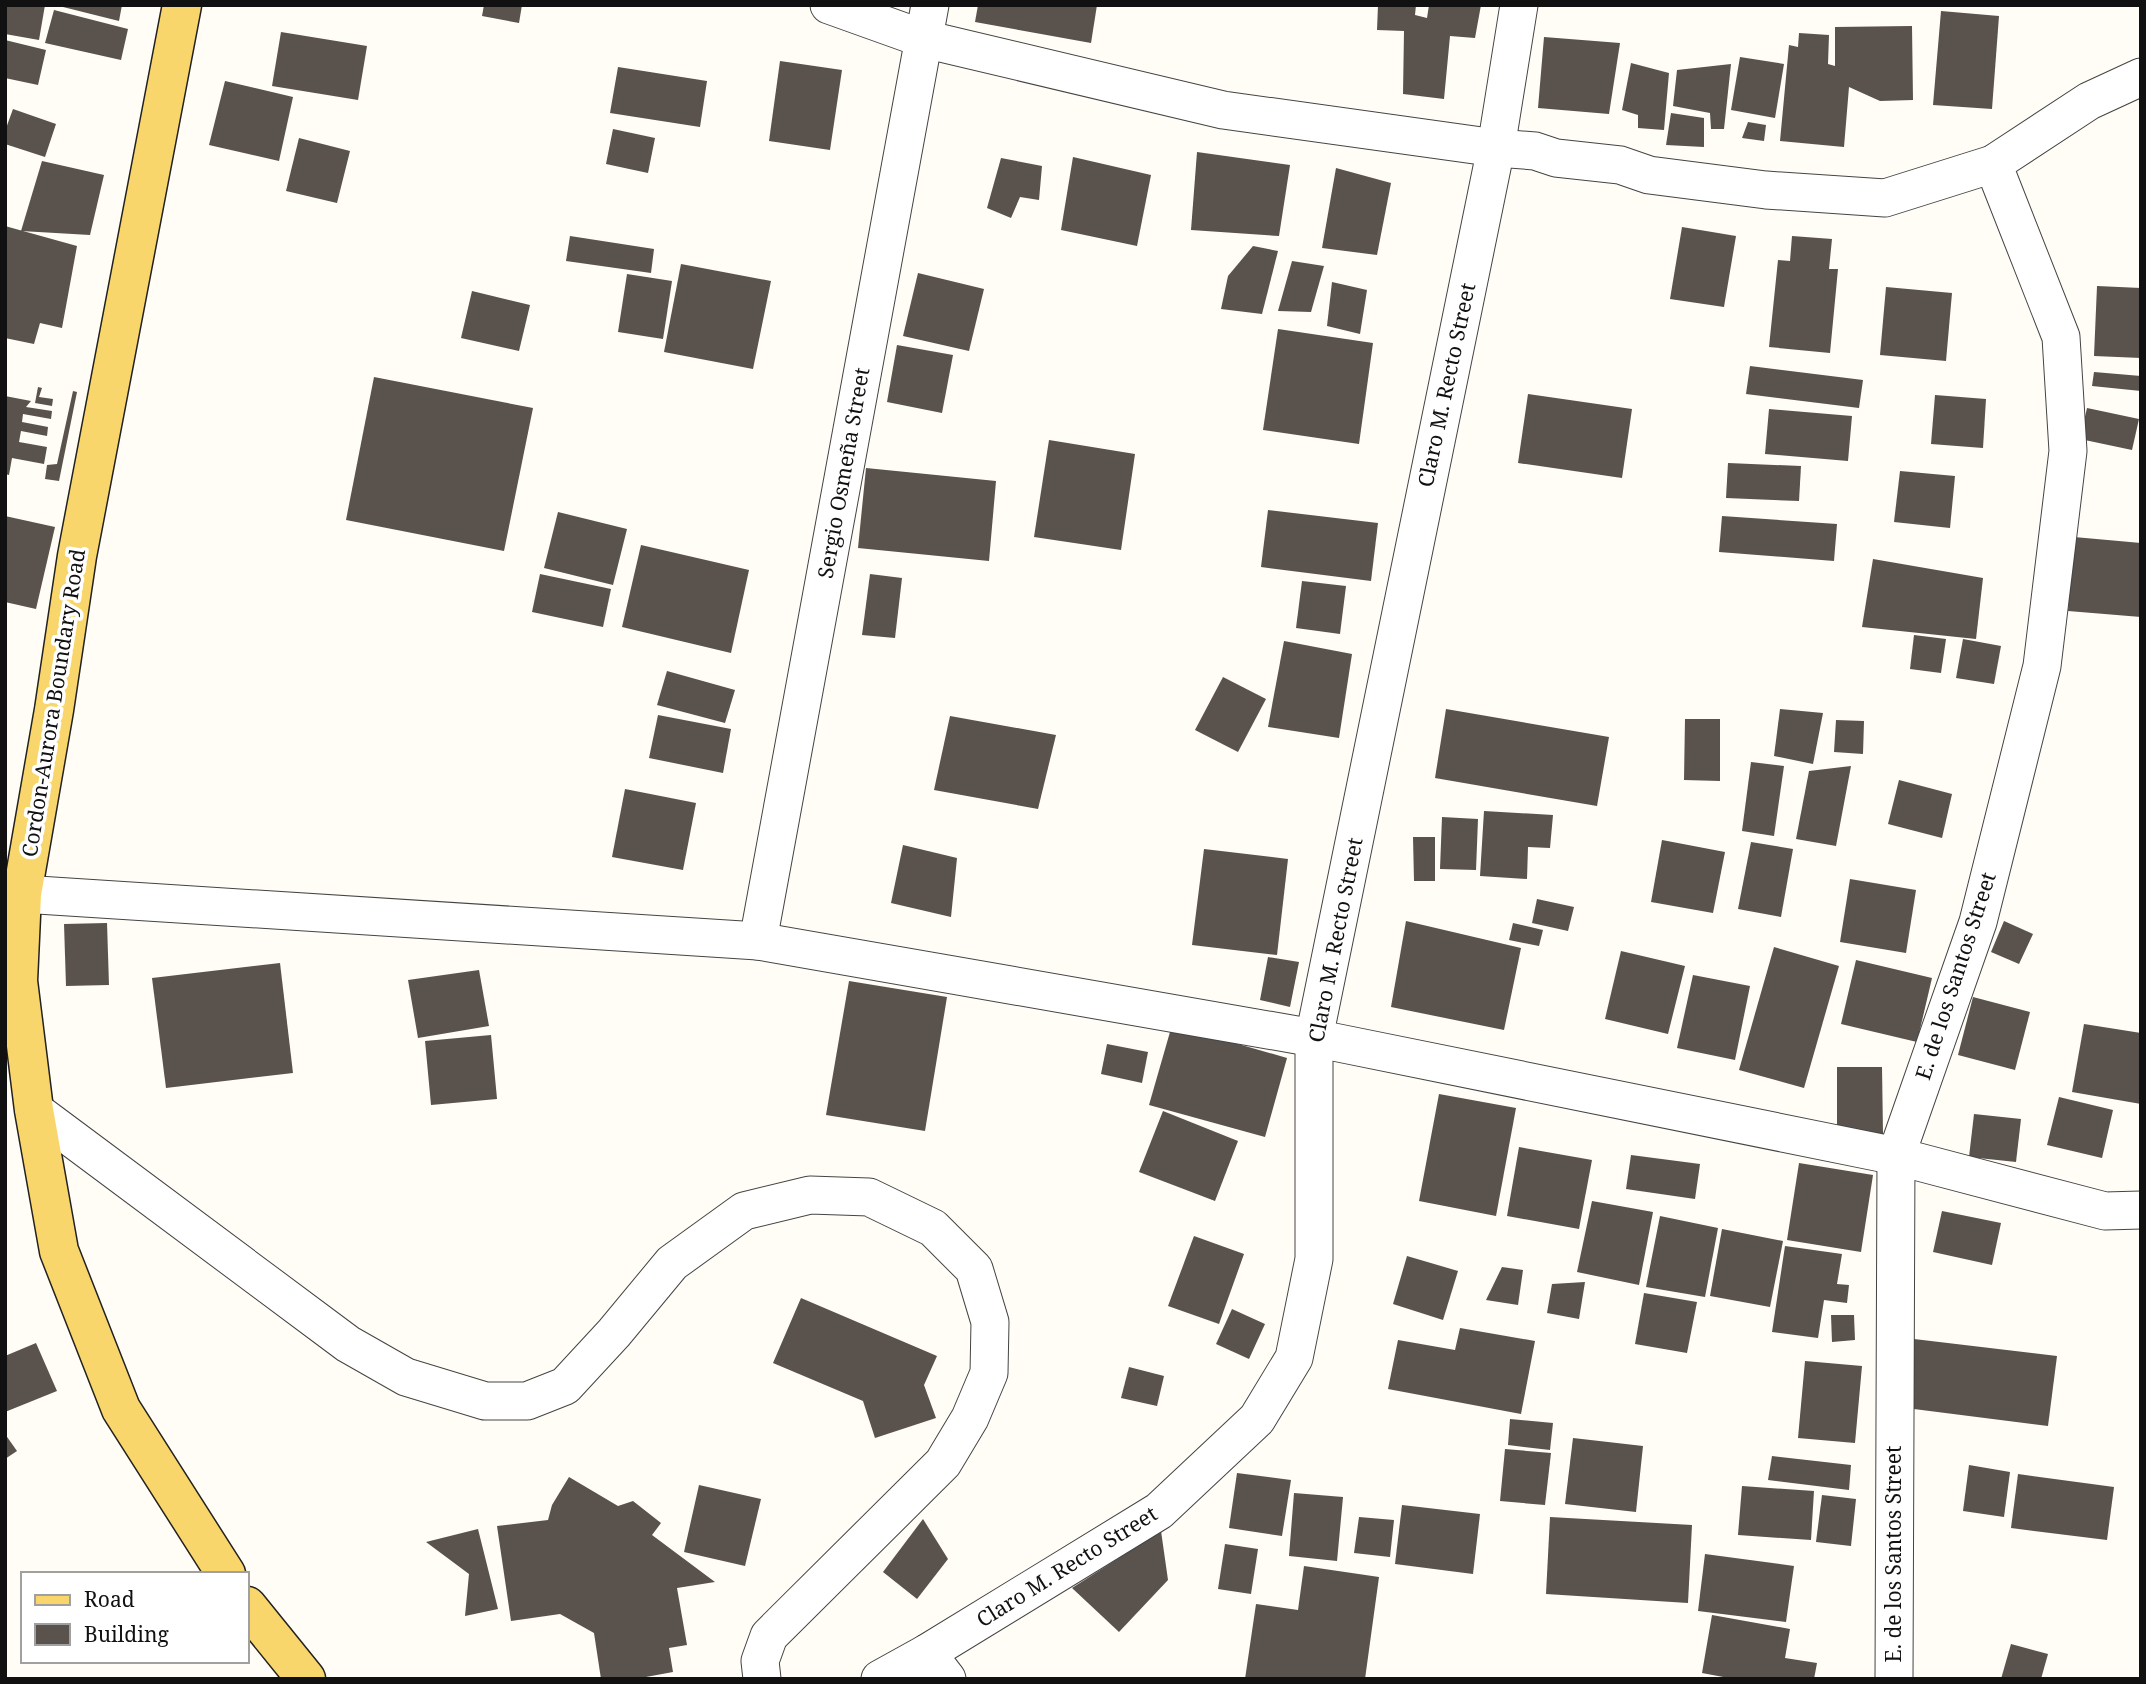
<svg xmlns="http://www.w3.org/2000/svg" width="2146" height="1684" font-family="'Noto Serif',serif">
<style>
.building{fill:#5a524d}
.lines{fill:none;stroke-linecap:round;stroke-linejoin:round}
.street-casing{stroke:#444;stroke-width:39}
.primary-casing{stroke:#222;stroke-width:41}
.street{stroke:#fff;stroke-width:37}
.primary{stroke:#f9d66b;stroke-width:38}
.labels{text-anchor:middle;stroke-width:7;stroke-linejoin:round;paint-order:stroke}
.street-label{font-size:21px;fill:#111;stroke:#fff}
</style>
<rect width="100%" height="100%" fill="#fffdf5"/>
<!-- building -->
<g class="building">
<path d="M5 5H45L39 40 5 34Z"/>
<path d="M55 5H122L119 21Z"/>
<path d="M484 5H522L519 23 482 16Z"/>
<path d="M978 5H1097L1091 43 975 22Z"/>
<path d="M1378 5H1416L1415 15 1427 18 1429 5H1481L1475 38 1450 36 1444 99 1403 94 1404 31 1377 30Z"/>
<path d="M54 10 128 29 121 60 45 43Z"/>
<path d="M1941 11 1999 16 1992 109 1933 105Z"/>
<path d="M1912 26 1913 100 1880 101 1849 87 1844 147 1780 141 1789 45 1798 47 1799 33 1829 35 1828 64 1835 66V27Z"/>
<path d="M281 32 367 46 358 100 272 86Z"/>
<path d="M1544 37 1620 43 1609 114 1538 108Z"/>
<path d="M5 40 46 50 38 85 5 78Z"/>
<path d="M1740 57 1784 64 1775 118 1731 110Z"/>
<path d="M780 61 842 70 830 150 769 141Z"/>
<path d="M1631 63 1669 73 1664 130 1638 128V115L1622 110Z"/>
<path d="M1731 64 1724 129H1711L1710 113 1673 106 1677 70Z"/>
<path d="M618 67 707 81 700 127 610 113Z"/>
<path d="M225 81 293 97 279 161 209 145Z"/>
<path d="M13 109 56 124 45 157 5 144V131Z"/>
<path d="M1671 113 1704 118V147L1666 145Z"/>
<path d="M1748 122 1766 125 1764 141 1742 138Z"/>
<path d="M613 129 655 138 648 173 606 164Z"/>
<path d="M299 138 350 151 337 203 286 191Z"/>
<path d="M1197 152 1290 165 1279 236 1191 230Z"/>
<path d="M1073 157 1151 175 1137 246 1061 230Z"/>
<path d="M1001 158 1042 166 1039 200 1020 197 1011 218 987 208Z"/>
<path d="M42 161 104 175 90 235 21 231Z"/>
<path d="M1336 168 1391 183 1377 255 1322 248Z"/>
<path d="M5 226 77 246 62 328 40 323 34 344 5 338Z"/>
<path d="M1682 227 1736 236 1724 307 1670 299Z"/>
<path d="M570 236 654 249 651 273 566 261Z"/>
<path d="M1792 236 1832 239 1829 269H1838L1830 353 1769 347 1778 260 1790 261Z"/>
<path d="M1253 246 1278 251 1262 314 1221 309 1228 276Z"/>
<path d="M1292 261 1324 266 1311 312 1278 311Z"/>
<path d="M681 264 771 281 753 369 664 352Z"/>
<path d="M918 273 984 289 969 351 903 336Z"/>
<path d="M627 274 672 281 663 339 618 332Z"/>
<path d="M1332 282 1367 290 1360 334 1327 326Z"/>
<path d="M2097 286 2141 288V358L2094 356Z"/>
<path d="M1886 287 1952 293 1946 361 1880 355Z"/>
<path d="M472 291 530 305 519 351 461 338Z"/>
<path d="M1278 329 1373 343 1359 444 1263 430Z"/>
<path d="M897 345 953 355 942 413 887 402Z"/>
<path d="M1750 366 1863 380 1859 408 1746 394Z"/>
<path d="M2094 372 2141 376V391L2092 386Z"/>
<path d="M374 377 533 408 504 551 346 520Z"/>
<path d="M38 387 42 388 39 397 53 399 52 406 35 403Z"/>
<path d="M73 391 77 392 59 481 45 479 47 465 57 464Z"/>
<path d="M1528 394 1632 409 1622 478 1518 463Z"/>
<path d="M1935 395 1986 399 1983 448 1931 444Z"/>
<path d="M5 396 31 401 26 407 52 411 51 419 23 414 22 422 48 427 47 436 21 431 19 442 47 447 44 464 12 458 9 475 5 474Z"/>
<path d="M2087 408 2139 419 2132 450 2080 439Z"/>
<path d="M1769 409 1852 416 1848 461 1765 454Z"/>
<path d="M1049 440 1135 454 1121 550 1034 537Z"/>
<path d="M1728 463 1801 466 1799 501 1726 498Z"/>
<path d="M866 468 996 481 989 561 858 548Z"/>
<path d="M1900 471 1955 476 1950 528 1894 522Z"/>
<path d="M1268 510 1378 523 1371 581 1261 567Z"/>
<path d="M558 512 627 529 613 585 544 568Z"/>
<path d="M5 516 55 527 36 609 5 602Z"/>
<path d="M1722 516 1837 524 1834 561 1719 552Z"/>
<path d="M2074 537 2141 543V617L2068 611Z"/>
<path d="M641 545 749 570 731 653 622 627Z"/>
<path d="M1873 559 1983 578 1976 639 1862 627Z"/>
<path d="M540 574 611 589 603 627 532 612Z"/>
<path d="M870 574 902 578 895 638 862 635Z"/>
<path d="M1302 581 1346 586 1340 634 1296 628Z"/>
<path d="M1914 635 1946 639 1941 673 1910 669Z"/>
<path d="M1963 639 2001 646 1994 684 1956 678Z"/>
<path d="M1284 641 1352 654 1339 738 1268 727Z"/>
<path d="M667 671 735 690 725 723 657 705Z"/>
<path d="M1223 677 1266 699 1238 752 1195 730Z"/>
<path d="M1446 709 1609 737 1597 806 1435 778Z"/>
<path d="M1780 709 1823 713 1813 764 1774 756Z"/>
<path d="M658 715 731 729 723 773 649 758Z"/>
<path d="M950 716 1056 735 1038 809 934 790Z"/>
<path d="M1685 719H1720V781L1684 780Z"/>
<path d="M1836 720 1864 721 1863 754 1834 752Z"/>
<path d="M1751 762 1784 766 1774 836 1742 831Z"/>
<path d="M1851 766 1836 846 1796 839 1809 771Z"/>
<path d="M1899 780 1952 794 1942 838 1888 824Z"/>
<path d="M625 789 696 803 683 870 612 857Z"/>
<path d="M1484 811 1553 815 1550 848 1528 847 1527 879 1480 876Z"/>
<path d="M1442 817 1478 819 1476 870 1440 869Z"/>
<path d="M1413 837H1435V881H1414Z"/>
<path d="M1662 840 1725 852 1713 913 1651 902Z"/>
<path d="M1751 842 1793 849 1781 917 1738 909Z"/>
<path d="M903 845 957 858 951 917 891 903Z"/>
<path d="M1204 849 1288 859 1277 955 1192 945Z"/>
<path d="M1850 879 1916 890 1906 953 1840 942Z"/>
<path d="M1537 899 1574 907 1568 931 1532 923Z"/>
<path d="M1406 921 1521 948 1504 1030 1391 1007Z"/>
<path d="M2004 921 2033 934 2019 964 1991 952Z"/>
<path d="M107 923 109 985 66 986 64 924Z"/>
<path d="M1513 923 1543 930 1539 946 1509 940Z"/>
<path d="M1774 947 1839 966 1804 1088 1739 1070Z"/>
<path d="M1621 951 1685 966 1668 1034 1605 1019Z"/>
<path d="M1268 957 1299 962 1290 1007 1260 1000Z"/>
<path d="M1856 960 1932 978 1917 1042 1841 1024Z"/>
<path d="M280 963 293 1073 166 1088 152 978Z"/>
<path d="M479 970 489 1026 418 1038 408 980Z"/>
<path d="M1693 975 1750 986 1735 1060 1677 1048Z"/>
<path d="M849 981 947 997 925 1131 826 1115Z"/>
<path d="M1973 997 2030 1012 2015 1070 1958 1055Z"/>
<path d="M2084 1024 2141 1033V1104L2072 1092Z"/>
<path d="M1172 1025 1287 1058 1265 1137 1149 1105Z"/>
<path d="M491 1035 497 1099 431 1105 425 1041Z"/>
<path d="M1107 1044 1148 1052 1142 1083 1101 1074Z"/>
<path d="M1837 1067H1882L1883 1134H1837Z"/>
<path d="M1439 1094 1516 1108 1496 1216 1419 1201Z"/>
<path d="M2059 1097 2113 1110 2102 1158 2047 1145Z"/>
<path d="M1163 1111 1238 1141 1215 1201 1139 1172Z"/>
<path d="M1974 1114 2021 1119 2016 1162 1969 1157Z"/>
<path d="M1519 1147 1592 1160 1579 1229 1507 1216Z"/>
<path d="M1631 1155 1700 1164 1695 1199 1626 1189Z"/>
<path d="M1799 1163 1873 1175 1861 1252 1787 1240Z"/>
<path d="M1592 1201 1653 1212 1639 1285 1577 1272Z"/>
<path d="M1942 1211 2001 1223 1992 1265 1933 1252Z"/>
<path d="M1660 1216 1718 1228 1705 1297 1646 1287Z"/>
<path d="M1722 1229 1783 1241 1770 1307 1710 1296Z"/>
<path d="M1194 1236 1244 1254 1219 1324 1168 1306Z"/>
<path d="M1785 1246 1842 1254 1837 1284 1849 1285 1847 1303 1824 1300 1818 1338 1772 1332Z"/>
<path d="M1407 1256 1458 1271 1443 1320 1393 1304Z"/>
<path d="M1502 1267 1523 1270 1518 1305 1486 1300Z"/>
<path d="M1585 1282 1579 1319 1547 1313 1552 1284Z"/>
<path d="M1644 1293 1697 1302 1687 1353 1635 1344Z"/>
<path d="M801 1298 937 1356 924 1385 936 1418 875 1438 863 1401 773 1363Z"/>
<path d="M1232 1309 1265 1324 1249 1359 1216 1344Z"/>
<path d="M1831 1315H1854L1855 1340 1832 1342Z"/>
<path d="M1460 1328 1535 1341 1521 1414 1388 1389 1398 1340 1455 1350Z"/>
<path d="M1914 1339 2057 1356 2048 1426 1906 1408Z"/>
<path d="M36 1343 57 1391 5 1412V1356Z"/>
<path d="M1805 1361 1862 1366 1855 1443 1798 1438Z"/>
<path d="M1129 1367 1164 1376 1157 1406 1121 1398Z"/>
<path d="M1510 1419 1553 1423 1550 1450 1508 1445Z"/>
<path d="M5 1434 17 1451 5 1459Z"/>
<path d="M1573 1438 1643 1446 1636 1512 1565 1504Z"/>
<path d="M1505 1449 1551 1453 1545 1505 1500 1501Z"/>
<path d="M1772 1456 1851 1465 1849 1490 1768 1480Z"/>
<path d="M1969 1465 2010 1472 2004 1517 1963 1511Z"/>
<path d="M1237 1473 1291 1480 1282 1536 1229 1528Z"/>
<path d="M2018 1474 2114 1487 2107 1540 2011 1528Z"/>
<path d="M569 1477 618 1506 633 1501 661 1523 652 1535 715 1582 677 1588 687 1645 669 1648 673 1672 635 1679H601L594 1633 560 1614 511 1621 497 1526 548 1520 552 1505Z"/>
<path d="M699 1485 761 1499 745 1566 684 1552Z"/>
<path d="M1742 1486 1814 1491 1811 1540 1738 1535Z"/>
<path d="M1294 1493 1343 1497 1337 1561 1289 1556Z"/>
<path d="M1822 1495 1856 1499 1851 1546 1816 1542Z"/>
<path d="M1402 1505 1480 1514 1473 1574 1395 1564Z"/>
<path d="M1359 1517 1394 1520 1390 1557 1354 1553Z"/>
<path d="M1550 1517 1692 1525 1688 1603 1546 1594Z"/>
<path d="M923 1519 948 1559 917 1599 883 1572Z"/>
<path d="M478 1529 498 1609 465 1616 469 1574 426 1542Z"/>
<path d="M1161 1531 1168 1580 1119 1632 1072 1588Z"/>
<path d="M1225 1544 1258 1549 1251 1594 1218 1589Z"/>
<path d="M1705 1554 1794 1566 1786 1622 1698 1611Z"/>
<path d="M1304 1566 1379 1577 1365 1679H1245L1256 1604 1298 1610Z"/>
<path d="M1712 1615 1790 1629 1785 1658 1817 1663 1814 1679H1734L1702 1673Z"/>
<path d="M2011 1644 2048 1654 2041 1679H2001Z"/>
</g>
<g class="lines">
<defs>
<g id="street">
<path d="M829 5 924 39 1223 110 1496 148 1535 151 1556 158 1620 165 1649 175 1766 190 1885 198 1993 164 2089 101 2141 77"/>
<path d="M22 894 758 941 1314 1038 1896 1156 2105 1211 2141 1210"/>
<path d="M758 941 930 5"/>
<path d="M34 1110 348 1344 406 1377 485 1401H527L565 1386 614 1333 672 1263 744 1211 810 1195 869 1197 933 1228 974 1269 990 1322 989 1373 970 1418 943 1463 769 1636 760 1661 762 1679"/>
<path d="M927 1653 947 1679"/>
<path d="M880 1679 927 1653 1159 1511 1257 1419 1294 1358 1314 1259V1038L1496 148 1519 5"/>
<path d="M1894 1679 1896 1156 1978 922 2042 666 2068 451 2061 337 1993 164"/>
</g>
<g id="primary">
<path d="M182 5 77 556 54 710 22 894 18 981 34 1110 59 1251 121 1409 226 1574"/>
<path d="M247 1606 306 1679"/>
</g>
</defs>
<!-- street casing -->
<use href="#street" class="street-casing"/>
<!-- primary casing -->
<use href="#primary" class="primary-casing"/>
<!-- street -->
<use href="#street" class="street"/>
<!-- primary -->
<use href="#primary" class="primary"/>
</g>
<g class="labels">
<!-- street labels -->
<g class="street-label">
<text transform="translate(1447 385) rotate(-78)" y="7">Claro M. Recto Street</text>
<text transform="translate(844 473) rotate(-80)" y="7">Sergio Osmeña Street</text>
<text transform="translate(54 703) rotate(-81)" y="7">Cordon-Aurora Boundary Road</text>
<text transform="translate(1336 940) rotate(-79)" y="7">Claro M. Recto Street</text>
<text transform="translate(1956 976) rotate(-72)" y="7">E. de los Santos Street</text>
<text transform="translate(1894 1554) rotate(-90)" y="7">E. de los Santos Street</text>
<text transform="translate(1067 1567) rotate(-32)" y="7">Claro M. Recto Street</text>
</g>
</g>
<!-- border -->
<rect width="2146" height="1684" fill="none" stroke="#111111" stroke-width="14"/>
<!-- legend -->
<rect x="21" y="1572" width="228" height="91" fill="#ffffff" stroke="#a0a0a0" stroke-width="2"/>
<rect x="35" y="1595" width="35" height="10" fill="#f9d66b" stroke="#a0a0a0" stroke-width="2"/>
<text x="84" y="1607" font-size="21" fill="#111111">Road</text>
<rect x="35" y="1624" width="35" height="21" fill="#5a524d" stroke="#a0a0a0" stroke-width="2"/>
<text x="84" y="1642" font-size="21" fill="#111111">Building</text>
</svg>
